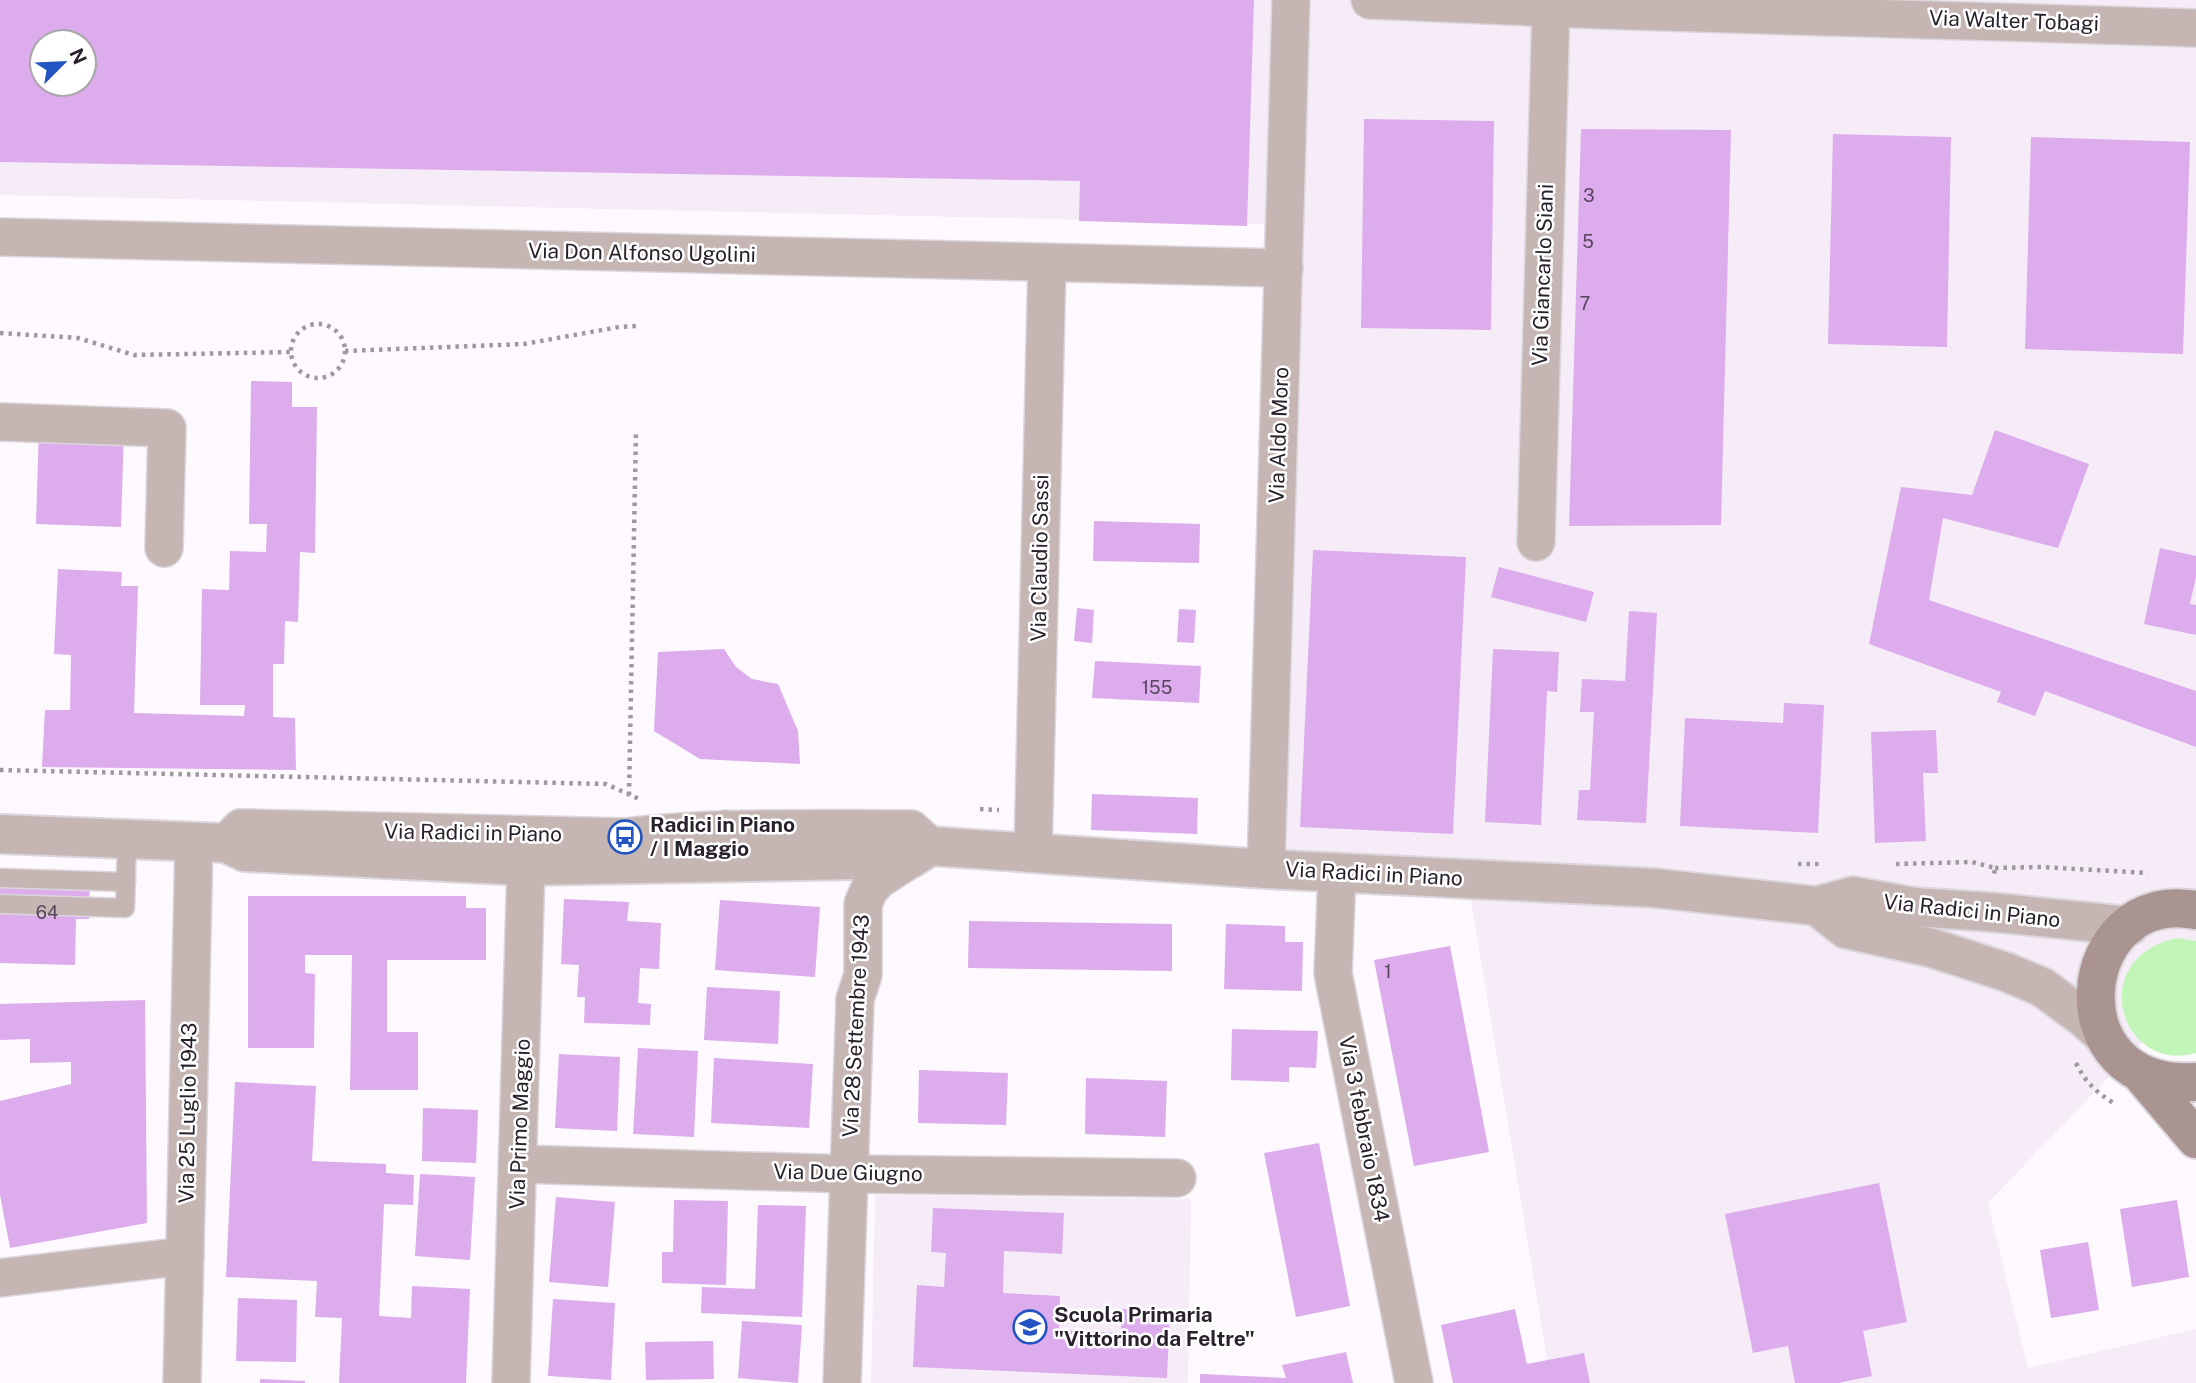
<svg xmlns="http://www.w3.org/2000/svg" width="2196" height="1383" font-family="'Public Sans',sans-serif">
<style>
.built{fill:#f6ecf8;fill-rule:evenodd}
.green{fill:#c2f6b9}
.building{fill:#dcaced;fill-rule:evenodd}
.lines{fill:none;stroke-linecap:round;stroke-linejoin:round}
.service-casing{stroke:#dbd6dc;stroke-width:21}
.minor-casing{stroke:#dbd6dc;stroke-width:40}
.tertiary-casing{stroke:#dbd6dc;stroke-width:42}
.secondary-casing{stroke:#dbd6dc;stroke-width:42}
.path{stroke:#9e989f;stroke-width:4.5;stroke-dasharray:3.5 5;stroke-linecap:butt}
.service{stroke:#c5b6b4;stroke-width:18}
.minor{stroke:#c5b6b4;stroke-width:37}
.tertiary{stroke:#c5b6b4;stroke-width:38}
.secondary{stroke:#aa9491;stroke-width:38}
.labels{text-anchor:middle;stroke-width:5;stroke-linejoin:round;paint-order:stroke}
.number-label{font-size:18px;fill:#56445c}
.street-label{font-size:21px;fill:#29212b;stroke:#fff}
.poi-label{font-size:21px;font-weight:bold;fill:#29212b;stroke:#fff;text-anchor:start}
</style>
<rect width="100%" height="100%" fill="#fdf9fe"/>
<!-- built -->
<g class="built">
<path d="M0 0H2196V973L2147 1037 1988 1203 2028 1368 2196 1329V1383H1551L1469 888 1247 883 1264 224 0 195ZM42 42H84V84H42Z"/>
<path d="M875 1195 1191 1199 1188 1383H871Z"/>
</g>
<!-- green -->
<path class="green" d="M2177 938 2196 941V1053C2122 1075 2083 959 2177 938Z"/>
<!-- building -->
<g class="building">
<path d="M0 0H1254L1247 226 1079 221 1080 181 0 162ZM42 42H84V84H42Z"/>
<path d="M1364 119 1494 121 1491 330 1361 328Z"/>
<path d="M1581 129 1731 130 1721 525 1569 526Z"/>
<path d="M1833 134 1951 137 1947 347 1828 344Z"/>
<path d="M2031 137 2190 142 2183 354 2025 349Z"/>
<path d="M251 381 292 382V407H317L315 553 300 552 298 622 285 621 284 664H273V717L295 718 296 770 42 767 45 710H70L71 655 54 654 58 569 122 572 121 586H138L134 713 244 716 245 705H200L202 589 229 590 230 551 266 552 267 524H249Z"/>
<path d="M39 427 124 430 121 527 36 524Z"/>
<path d="M1995 430 2089 464 2058 548 1943 518 1929 600 2196 691V747L2045 691 2035 716 1997 702 2001 692 1869 644 1901 487 1972 495Z"/>
<path d="M1094 521 1200 524 1199 563 1093 561Z"/>
<path d="M2160 548 2196 556V577L2190 604 2196 605V635L2144 624Z"/>
<path d="M1313 550 1466 557 1453 834 1300 827Z"/>
<path d="M1499 567 1594 592 1586 622 1491 597Z"/>
<path d="M1077 608 1094 610 1092 643 1074 641Z"/>
<path d="M1179 609 1196 610 1194 643 1177 642Z"/>
<path d="M1629 611 1657 613 1646 823 1577 820 1579 790H1590L1594 712H1580L1582 679 1625 681Z"/>
<path d="M724 649 736 667 752 679 778 684 798 731 800 764 700 759 654 731 658 652Z"/>
<path d="M1493 649 1559 652 1557 692 1547 691 1541 825 1485 822Z"/>
<path d="M1095 661 1201 666 1199 703 1092 698Z"/>
<path d="M1784 703 1824 705 1818 833 1680 826 1685 718 1783 723Z"/>
<path d="M1936 730 1938 773H1923L1926 841 1875 843 1871 732Z"/>
<path d="M1092 794 1198 798 1197 834 1091 830Z"/>
<path d="M0 869 90 872 89 919H76L75 965 0 963Z"/>
<path d="M248 896H466V908H486V960H387V1032H418V1090H350L352 955H305V973L315 974 314 1048H248Z"/>
<path d="M564 899 629 902 627 921 661 923 659 969 640 968 638 1003 651 1004 650 1025 584 1023 585 997H577L579 965 561 964Z"/>
<path d="M720 900 820 907 815 977 715 970Z"/>
<path d="M969 921 1172 924V971L968 968Z"/>
<path d="M1226 924 1285 926V942H1303L1302 991 1224 989Z"/>
<path d="M1450 946 1489 1152 1414 1166 1374 960Z"/>
<path d="M707 987 780 991 778 1044 704 1040Z"/>
<path d="M145 1000 147 1223 10 1248 0 1195V1101L71 1084V1062L30 1063V1039L0 1040V1004Z"/>
<path d="M1232 1029 1318 1031 1316 1068 1289 1067V1082L1231 1080Z"/>
<path d="M638 1048 698 1051 694 1137 633 1134Z"/>
<path d="M559 1054 620 1057 617 1131 555 1128Z"/>
<path d="M714 1058 813 1064 809 1128 711 1123Z"/>
<path d="M919 1070 1008 1073 1006 1125 918 1123Z"/>
<path d="M1086 1078 1167 1081 1165 1137 1085 1134Z"/>
<path d="M235 1082 316 1086 312 1161 386 1164V1173L414 1175 413 1205 384 1204 379 1316 411 1318 412 1286 470 1289 466 1383H339L342 1318 315 1317 317 1281 226 1277Z"/>
<path d="M423 1108 478 1110 476 1163 422 1161Z"/>
<path d="M1319 1143 1350 1306 1296 1317 1264 1153Z"/>
<path d="M420 1174 475 1177 470 1260 415 1256Z"/>
<path d="M1879 1183 1907 1322 1863 1331 1872 1376 1838 1383H1795L1788 1346 1753 1353 1725 1214Z"/>
<path d="M556 1197 615 1202 608 1287 549 1282Z"/>
<path d="M674 1200 728 1201 726 1285 662 1283V1252H673Z"/>
<path d="M2177 1200 2189 1277 2132 1287 2120 1209Z"/>
<path d="M758 1205 806 1206 802 1317 701 1313 702 1287 755 1289Z"/>
<path d="M933 1208 1064 1213 1062 1254 1004 1251 1003 1293 1060 1296 1059 1330 1121 1333 1122 1309 1170 1311 1167 1378 913 1367 917 1285 944 1287 946 1253 931 1252Z"/>
<path d="M2088 1242 2099 1310 2051 1318 2040 1250Z"/>
<path d="M238 1298 297 1300 296 1362 236 1361Z"/>
<path d="M553 1299 615 1303 611 1380 548 1376Z"/>
<path d="M1515 1309 1527 1364 1584 1353 1590 1383H1453L1441 1325Z"/>
<path d="M742 1321 802 1325 798 1383 738 1378Z"/>
<path d="M713 1341 714 1379 646 1380 645 1342Z"/>
<path d="M1346 1352 1353 1383H1200V1374L1286 1378 1282 1365Z"/>
<path d="M260 1379 305 1381V1383H260Z"/>
</g>
<g class="lines">
<defs>
<g id="service">
<path d="M0 878 126 882"/>
<path d="M0 904 125 908 127 839"/>
</g>
<g id="minor">
<path d="M1370 0 1600 10 2196 28"/>
<path d="M0 237 1284 268"/>
<path d="M0 422 167 428 164 548"/>
<path d="M1536 542 1551 8"/>
<path d="M226 843 241 828 625 837C720 826 816 829 911 829L930 846"/>
<path d="M665 852H702L726 829"/>
<path d="M1033 853 1047 263"/>
<path d="M1266 869 1291 0"/>
<path d="M1337 873 1333 973 1414 1383"/>
<path d="M519 1164 849 1174 1177 1178"/>
<path d="M0 1278 185 1256"/>
<path d="M182 1383 194 842"/>
<path d="M511 1383 526 866 533 851H547"/>
<path d="M842 1383 855 999 863 975V904L869 890 878 880 910 859"/>
</g>
<g id="tertiary">
<path d="M0 834 226 843 245 852 526 866 910 859 930 846 1266 869 1655 888 1817 906 1853 896 1914 907 1990 912 2129 926"/>
<path d="M1817 906 1846 929 1932 948 2006 972 2042 987 2084 1018 2104 1036"/>
</g>
<g id="secondary">
<path d="M2196 910C2073 887 2052 1092 2196 1082"/>
<path d="M2140 1073 2196 1139"/>
</g>
</defs>
<!-- service casing -->
<use href="#service" class="service-casing"/>
<!-- minor casing -->
<use href="#minor" class="minor-casing"/>
<!-- tertiary casing -->
<use href="#tertiary" class="tertiary-casing"/>
<!-- secondary casing -->
<use href="#secondary" class="secondary-casing"/>
<!-- path -->
<g class="path">
<circle cx="318" cy="351" r="27"/>
<path d="M0 333 78 338 134 355 291 352"/>
<path d="M345 351 524 344 619 327 638 326"/>
<path d="M0 770 606 784 639 799"/>
<path d="M629 795 636 430"/>
<path d="M980 809 999 810"/>
<path d="M1798 864H1821"/>
<path d="M1896 864 1972 862 1995 868 1994 875"/>
<path d="M1995 868 2041 867 2148 873"/>
<path d="M2076 1063C2085 1082 2097 1093 2115 1104"/>
</g>
<!-- service -->
<use href="#service" class="service"/>
<!-- minor -->
<use href="#minor" class="minor"/>
<!-- tertiary -->
<use href="#tertiary" class="tertiary"/>
<!-- secondary -->
<use href="#secondary" class="secondary"/>
</g>
<!-- icons -->
<defs>
<symbol id="bus-ring" viewBox="-11 -11 22 22"><circle r="9.5" fill="#fff" stroke="#2255c2" stroke-width="1.5"/><path d="M-5-6H5V4H4V6H2V4H-2V6H-4V4H-5ZM-3.5-4V0h7V-4ZM-3.5 1.2v1.5H-2V1.2ZM2 1.2v1.5H3.5V1.2Z" fill="#2255c2"/></symbol>
<symbol id="school-ring" viewBox="-11 -11 22 22"><circle r="9.5" fill="#fff" stroke="#2255c2" stroke-width="1.5"/><path d="M0-5L7-2L0 1L-7-2ZM-4 1L0 2.5L4 1V4Q0 6-4 4Z" fill="#2255c2"/></symbol>
</defs>
<g fill-rule="evenodd">
<use href="#bus-ring" x="606" y="818" width="38" height="38"/>
<use href="#school-ring" x="1011" y="1308" width="38" height="38"/>
</g>
<g class="labels">
<!-- number labels -->
<g class="number-label">
<text x="1589" y="202">3</text>
<text x="1588" y="248">5</text>
<text x="1585" y="310">7</text>
<text x="1157" y="694">155</text>
<text x="47" y="919">64</text>
<text x="1388" y="978">1</text>
</g>
<!-- street labels -->
<g class="street-label">
<text transform="translate(2014 21) rotate(2)" y="7">Via Walter Tobagi</text>
<text transform="translate(642 253) rotate(1)" y="7">Via Don Alfonso Ugolini</text>
<text transform="translate(1543 275) rotate(-88)" y="7">Via Giancarlo Siani</text>
<text transform="translate(1279 435) rotate(-88)" y="7">Via Aldo Moro</text>
<text transform="translate(1040 558) rotate(-89)" y="7">Via Claudio Sassi</text>
<text transform="translate(473 833) rotate(1)" y="7">Via Radici in Piano</text>
<text transform="translate(1374 874) rotate(3)" y="7">Via Radici in Piano</text>
<text transform="translate(1972 911) rotate(6)" y="7">Via Radici in Piano</text>
<text transform="translate(856 1026) rotate(-87)" y="7">Via 28 Settembre 1943</text>
<text transform="translate(188 1113) rotate(-89)" y="7">Via 25 Luglio 1943</text>
<text transform="translate(520 1124) rotate(-88)" y="7">Via Primo Maggio</text>
<text transform="translate(1364 1129) rotate(79)" y="7">Via 3 febbraio 1834</text>
<text transform="translate(848 1173) rotate(1)" y="7">Via Due Giugno</text>
</g>
<!-- poi labels -->
<g class="poi-label">
<text x="650" y="832">Radici in Piano<tspan x="650" dy="24">/ I Maggio</tspan></text>
<text x="1054" y="1322">Scuola Primaria<tspan x="1054" dy="24">"Vittorino da Feltre"</tspan></text>
</g>
</g>
<!-- north arrow -->
<g transform="translate(63 63) rotate(66)"><circle r="33" fill="#ffffff" stroke="#a9a6aa" stroke-width="2"/>
<path d="M0-5L12 26L0 18L-12 26Z" fill="#2255c2"/>
<text y="-10" font-size="19" font-weight="bold" text-anchor="middle" fill="#29212b">N</text>
</g>
</svg>
